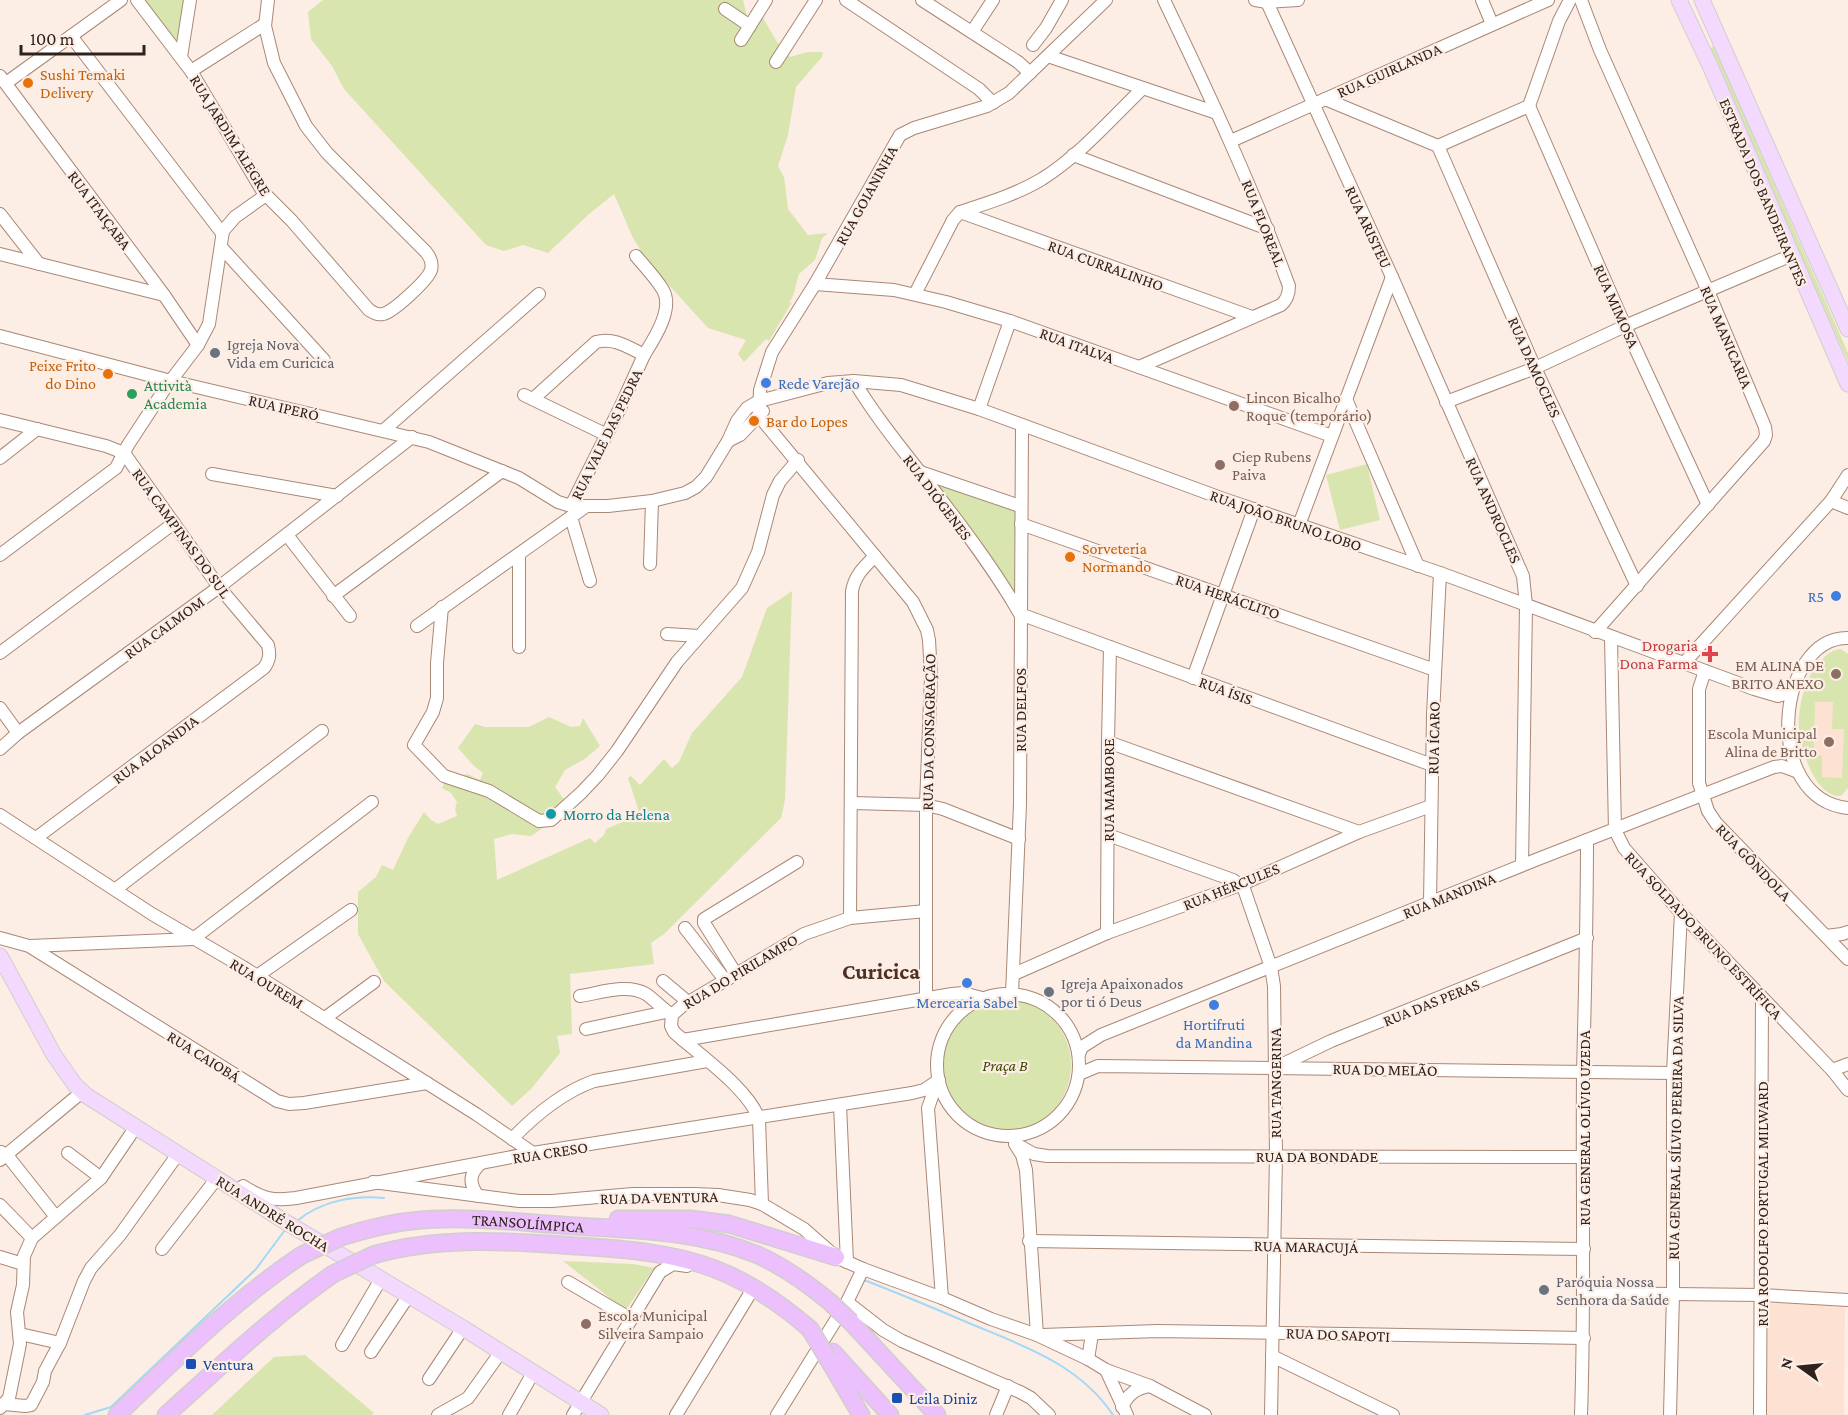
<svg xmlns="http://www.w3.org/2000/svg" width="1848" height="1415" font-family="'Crimson Pro',serif">
<style>
.built{fill:#fde2d4}
.green{fill:#d8e5ae;fill-rule:evenodd}
.lines{fill:none;stroke-linecap:round;stroke-linejoin:round}
.stream{stroke:#a2d8f8;stroke-width:2}
.minor-casing{stroke:#a98876;stroke-width:14}
.major-casing{stroke:#d1cecd;stroke-width:17}
.highway-casing{stroke:#d1cecd;stroke-width:19}
.minor{stroke:#fff;stroke-width:12}
.major{stroke:#f3d9fd;stroke-width:15}
.highway{stroke:#ebc0fc;stroke-width:16}
.highway-bridge-casing{stroke:#d1cecd;stroke-width:19;stroke-linecap:butt}
.highway-bridge{stroke:#ebc0fc;stroke-width:16}
.food-dot{fill:#e8710a;stroke:#fcede5;stroke-width:2}
.worship-dot{fill:#6b7280;stroke:#fcede5;stroke-width:2}
.shop-dot{fill:#3f7fe0;stroke:#fcede5;stroke-width:2}
.leisure-dot{fill:#2e9e5b;stroke:#fcede5;stroke-width:2}
.education-dot{fill:#8d6e63;stroke:#fcede5;stroke-width:2}
.health-dot{fill:#e0444e;stroke:#fcede5;stroke-width:2}
.culture-dot{fill:#0f9aa8;stroke:#fcede5;stroke-width:2}
.transit-dot{fill:#1a4fb4;stroke:#fcede5;stroke-width:2}
.labels{text-anchor:middle;stroke-width:4.5;stroke-linejoin:round;paint-order:stroke}
.street-label{font-size:16px;fill:#2f221b;stroke:#fcede5}
.food-label{font-size:16px;fill:#c56008;stroke:#fcede5;text-anchor:start}
.worship-label{font-size:16px;fill:#5b616d;stroke:#fcede5;text-anchor:start}
.shop-label{font-size:16px;fill:#366cbe;stroke:#fcede5}
.leisure-label{font-size:16px;fill:#27864d;stroke:#fcede5;text-anchor:start}
.education-label{font-size:16px;fill:#785e54;stroke:#fcede5;text-anchor:start}
.health-label{font-size:16px;fill:#be3a42;stroke:#fcede5;text-anchor:end}
.culture-label{font-size:16px;fill:#0d838f;stroke:#fcede5;text-anchor:start}
.park-label{font-size:16px;font-style:italic;fill:#3f4a01;stroke:#fcede5}
.transit-label{font-size:16px;fill:#164399;stroke:#fcede5;text-anchor:start}
.district-label{font-size:22px;font-weight:bold;fill:#4c3021;stroke:#fcede5}
</style>
<rect width="100%" height="100%" fill="#fcede5"/>
<!-- built -->
<g class="built">
<path d="M1815 701 1833 702 1844 729 1843 778 1822 777 1814 756Z"/>
<path d="M1767 1303H1845L1844 1415H1765Z"/>
</g>
<!-- green -->
<g class="green">
<path d="M138 0H190L181 57Z"/>
<path d="M323 0H743L748 20 762 16 777 42 790 57 808 52H823L822 57 796 87 788 135 778 166 784 177 788 209 808 235 828 233 822 238 815 260 799 274 793 296 789 303 792 302 769 341 766 339 744 362 738 354 746 340 708 328 648 262 633 238 614 194 589 214 548 253 523 245 504 251 486 245 344 89 332 66 311 39 308 12Z"/>
<path d="M1714 46 1848 353V361L1707 50Z"/>
<path d="M1367 464 1380 520 1340 530 1326 475Z"/>
<path d="M919 471 1020 506V614Z"/>
<path d="M792 591 785 800 781 818 664 934 651 943 654 964 570 974 572 1034 557 1036 560 1053 531 1089 512 1106 384 981 358 934V892L376 877 382 865 393 870 408 838 424 812 431 820 438 824 457 816 455 809 457 802 451 793 442 788 446 780 467 774 480 780 483 773 473 765 458 748 475 724 485 727H529L549 717 571 727 580 726 583 718 600 746 586 758 565 770 555 787 571 809 531 836 512 834 494 839 497 880 590 838 595 843 604 835 606 829 640 815 628 778 631 776 640 785 664 759 672 768 679 762 692 733 742 677 767 608Z"/>
<path d="M1841 649 1848 654V788L1841 796C1813 798 1796 738 1799 716 1801 698 1806 678 1818 664 1825 656 1830 650 1841 649ZM1815 702H1833L1832 729H1844L1842 778 1822 777V756L1814 755Z"/>
<circle cx="1005" cy="1065" r="66"/>
<path d="M563 1261 633 1264 654 1268 628 1307 624 1309Z"/>
<path d="M305 1355 374 1413 372 1415H212L274 1357Z"/>
</g>
<g class="lines">
<!-- stream -->
<g class="stream">
<path d="M297 1221C321 1201 353 1195 384 1198"/>
<path d="M864 1280C900 1294 936 1309 971 1324 1024 1346 1080 1365 1113 1415"/>
<path d="M85 1415 111 1407 256 1269 285 1230"/>
</g>
<defs>
<g id="minor">
<path d="M137 0 191 71 263 192 292 221 369 310C374 313 377 315 383 314 393 312 428 280 431 270 433 263 430 257 426 252L327 153 306 126 274 63 265 26 268 0"/>
<path d="M846 0 979 89 993 103"/>
<path d="M922 0 1018 62 1030 73"/>
<path d="M1255 0 1267 2 1298 0"/>
<path d="M1482 0 1492 24"/>
<path d="M1581 0 1600 50 1708 291 1765 427 1766 435 1764 441 1595 632"/>
<path d="M1267 2 1392 277 1523 576 1526 605 1522 865"/>
<path d="M725 9 750 26"/>
<path d="M972 32 993 0"/>
<path d="M71 36 222 233"/>
<path d="M741 40 766 0"/>
<path d="M1033 45 1046 28 1062 0"/>
<path d="M1048 56 1217 113"/>
<path d="M181 57 190 0"/>
<path d="M776 62 816 0"/>
<path d="M191 71 265 24"/>
<path d="M0 76 164 295 198 345"/>
<path d="M6 83 121 0"/>
<path d="M1325 99 1438 146 1529 106 1559 21 1570 0"/>
<path d="M1529 106 1625 326 1708 505"/>
<path d="M1231 141 1548 0"/>
<path d="M1438 146 1535 368 1637 586"/>
<path d="M1073 155 1268 229"/>
<path d="M960 212 1252 317"/>
<path d="M0 214 39 264"/>
<path d="M221 247 324 360"/>
<path d="M0 254 164 295"/>
<path d="M636 256C645 267 656 278 663 290 674 309 654 339 644 355"/>
<path d="M815 284 894 290 946 302 1010 321 1332 436"/>
<path d="M915 294 953 220 960 212C988 203 1017 194 1042 179 1080 155 1111 119 1143 88"/>
<path d="M0 336 171 381 429 442 519 478 558 502 571 506H608L652 501 685 493 696 487 706 477 728 441 737 421 747 408 759 401 828 383 854 381 901 385 979 409 1221 498 1440 573 1754 689 1778 696 1792 692"/>
<path d="M1139 367 1281 305C1287 300 1289 294 1289 286 1253 188 1209 94 1164 0"/>
<path d="M854 381C878 421 908 456 936 493 966 532 996 572 1020 614L1432 765"/>
<path d="M524 395 607 435"/>
<path d="M533 399 596 342C614 337 628 347 644 355L620 408 571 506"/>
<path d="M1346 399 1418 566"/>
<path d="M1446 402 1535 368 1625 326 1792 255"/>
<path d="M979 409 1010 321"/>
<path d="M0 420 106 446 124 453 219 587 268 645C270 654 270 660 264 668L36 838"/>
<path d="M384 430 539 294"/>
<path d="M728 441 740 435 763 411"/>
<path d="M0 458 37 429"/>
<path d="M920 472 1020 506"/>
<path d="M212 474 337 496"/>
<path d="M1831 501 1848 508"/>
<path d="M571 517 590 581"/>
<path d="M1021 524 1435 670"/>
<path d="M1299 525 1392 277"/>
<path d="M287 535 350 616"/>
<path d="M0 555 116 468 128 445 166 387 198 345 209 324 223 231 235 217 266 195"/>
<path d="M650 564 652 501"/>
<path d="M333 596 502 471"/>
<path d="M442 607 437 663V698L433 712 414 745 444 776 489 791 539 821 551 820 581 793 598 775 617 751 677 662 742 588 758 552 773 495 780 481 798 460"/>
<path d="M417 626 585 507"/>
<path d="M667 634 699 636"/>
<path d="M1611 637 1615 830 1624 848 1681 913 1832 1070 1848 1090"/>
<path d="M1848 638C1776 637 1761 799 1848 808"/>
<path d="M519 647V554"/>
<path d="M0 653 174 523"/>
<path d="M1684 663 1831 501 1848 475"/>
<path d="M1705 671 1699 689V783L1708 811 1716 823 1848 959"/>
<path d="M1193 678 1254 509"/>
<path d="M0 708 18 733"/>
<path d="M1108 742 1359 832"/>
<path d="M0 749 18 733 219 587 412 437"/>
<path d="M852 803 926 805 943 809 1019 839"/>
<path d="M0 815 152 914 243 967 476 1114 533 1153"/>
<path d="M1108 835 1233 880 1244 889 1271 967 1274 986 1276 1156 1271 1415"/>
<path d="M116 889 322 731"/>
<path d="M1430 903 1433 715 1440 573"/>
<path d="M850 918 852 591C855 575 864 567 875 556"/>
<path d="M685 928 725 980"/>
<path d="M1107 933 1108 742 1110 647"/>
<path d="M1826 936 1842 934 1848 932"/>
<path d="M0 938 29 946 277 1101 289 1104 304 1103 427 1083"/>
<path d="M30 946 193 939 372 802"/>
<path d="M736 974 704 923V919L797 862"/>
<path d="M1014 974 1107 933 1240 885 1359 832 1431 806"/>
<path d="M257 976 351 910"/>
<path d="M663 981 688 1002"/>
<circle cx="1008" cy="1065" r="71"/>
<path d="M1012 994 1020 804 1022 425"/>
<path d="M580 996C600 993 627 983 646 994 655 1000 662 1009 672 1015"/>
<path d="M926 999V805L931 676 929 640 927 630 913 602 759 416 760 390 772 352 815 284 900 135 914 128 987 106 1009 93 1106 0"/>
<path d="M325 1018 374 982"/>
<path d="M586 1029 666 1012"/>
<path d="M683 1040 952 994 963 993 982 998"/>
<path d="M1079 1054 1082 1047 1101 1035 1538 859 1774 767 1782 766 1798 772"/>
<path d="M1281 1065 1331 1041 1587 938"/>
<path d="M1832 1070 1848 1064"/>
<path d="M1079 1074 1098 1066 1673 1073"/>
<path d="M939 1083 934 1091 928 1108 942 1298"/>
<path d="M840 1105 847 1262"/>
<path d="M512 1139C535 1115 563 1092 594 1081L707 1061"/>
<path d="M1015 1144 1022 1155 1026 1170 1037 1335"/>
<path d="M1016 1144 1034 1154 1047 1156 1584 1157"/>
<path d="M1 1152 10 1159 56 1217"/>
<path d="M68 1153 101 1178"/>
<path d="M0 1160 82 1092"/>
<path d="M373 1182 519 1201H552L633 1194H694L718 1195 750 1200 762 1204 804 1229 836 1257 863 1269 942 1298 991 1319 1037 1335 1088 1359 1106 1370 1150 1386 1205 1415"/>
<path d="M243 1186C263 1199 273 1201 296 1198L533 1153 912 1093 924 1090 939 1080"/>
<path d="M478 1196C469 1184 469 1174 480 1164"/>
<path d="M762 1204 759 1119C748 1088 699 1055 674 1032L671 1026 672 1015 682 1006 804 934 850 918 926 911"/>
<path d="M0 1205 32 1238"/>
<path d="M1029 1241 1584 1249"/>
<path d="M162 1249 217 1178"/>
<path d="M0 1257 23 1264"/>
<path d="M568 1282 631 1319"/>
<path d="M1584 1293 1762 1295 1848 1300"/>
<path d="M847 1302 883 1330 902 1341 1020 1392 1031 1398 1049 1415"/>
<path d="M20 1334 60 1343 84 1281 91 1268 120 1235 178 1154"/>
<path d="M1042 1335 1158 1331 1584 1338"/>
<path d="M342 1345 381 1279"/>
<path d="M371 1352 409 1295"/>
<path d="M1272 1356 1393 1415"/>
<path d="M1088 1359 1092 1334"/>
<path d="M1106 1370 1127 1415"/>
<path d="M429 1379 463 1328"/>
<path d="M4 1404 25 1406 31 1405 43 1382 45 1371 60 1343"/>
<path d="M1122 1407C1128 1394 1136 1388 1150 1386"/>
<path d="M0 1408 9 1398 20 1344 17 1312 23 1285 24 1256 32 1238 101 1178 135 1128"/>
<path d="M438 1415 468 1398 500 1353"/>
<path d="M509 1415 533 1373"/>
<path d="M573 1415 660 1272 673 1264 687 1266"/>
<path d="M676 1415 751 1292"/>
<path d="M777 1415 847 1302 863 1269"/>
<path d="M996 1415 1008 1386"/>
<path d="M1581 1415C1585 1301 1582 1187 1583 1073 1585 995 1587 918 1587 840"/>
<path d="M1670 1415 1673 1294V1073L1681 913"/>
<path d="M1760 1415 1762 998"/>
</g>
<g id="major">
<path d="M1679 0 1711 68 1848 384"/>
<path d="M1702 0 1848 329"/>
<path d="M0 956 54 1055 75 1085 87 1096 284 1221 463 1328 601 1415"/>
</g>
<g id="highway">
<path d="M618 1219H690L729 1224 836 1257"/>
<path id="s1" d="M341 1237C364 1230 388 1223 412 1221 466 1215 522 1223 575 1226 637 1230 700 1231 758 1255 785 1267 808 1284 830 1302"/>
<path d="M373 1255C440 1236 507 1241 576 1246 623 1249 671 1252 715 1269 751 1283 781 1304 810 1329"/>
<path d="M851 1322 937 1415"/>
<path d="M833 1352 890 1415"/>
<path d="M828 1359 861 1415"/>
<path d="M117 1415C176 1359 234 1300 302 1255"/>
<path d="M166 1415C221 1366 273 1316 333 1274"/>
</g>
</defs>
<!-- minor casing -->
<use href="#minor" class="minor-casing"/>
<!-- major casing -->
<use href="#major" class="major-casing"/>
<!-- highway casing -->
<use href="#highway" class="highway-casing"/>
<!-- minor -->
<use href="#minor" class="minor"/>
<!-- major -->
<use href="#major" class="major"/>
<!-- highway -->
<use href="#highway" class="highway"/>
<defs>
<g id="highway-bridge">
<path d="M302 1255 341 1237"/>
<path d="M333 1274 373 1255"/>
<path d="M830 1302 851 1322"/>
<path d="M810 1329 828 1359"/>
</g>
</defs>
<!-- highway-bridge casing -->
<use href="#highway-bridge" class="highway-bridge-casing"/>
<!-- highway-bridge -->
<use href="#highway-bridge" class="highway-bridge"/>
</g>
<!-- markers -->
<g class="food-dot">
<circle cx="28" cy="83" r="6"/>
<circle cx="108" cy="374" r="6"/>
<circle cx="754" cy="421" r="6"/>
<circle cx="1070" cy="557" r="6"/>
</g>
<g class="worship-dot">
<circle cx="215" cy="353" r="6"/>
<circle cx="1049" cy="992" r="6"/>
<circle cx="1544" cy="1290" r="6"/>
</g>
<g class="shop-dot">
<circle cx="766" cy="383" r="6"/>
<circle cx="1836" cy="596" r="6"/>
<circle cx="967" cy="983" r="6"/>
<circle cx="1214" cy="1005" r="6"/>
</g>
<circle class="leisure-dot" cx="132" cy="394" r="6"/>
<g class="education-dot">
<circle cx="1234" cy="406" r="6"/>
<circle cx="1220" cy="465" r="6"/>
<circle cx="1836" cy="674" r="6"/>
<circle cx="1829" cy="742" r="6"/>
<circle cx="586" cy="1324" r="6"/>
</g>
<path class="health-dot" d="M1707 645h6v6h6v6h-6v6h-6v-6h-6v-6h6z"/>
<circle class="culture-dot" cx="551" cy="814" r="6"/>
<g class="transit-dot">
<rect x="185" y="1358" width="12" height="12" rx="3"/>
<rect x="891" y="1392" width="12" height="12" rx="3"/>
</g>
<g class="labels">
<!-- street labels -->
<g class="street-label">
<text transform="translate(1389 70) rotate(-24)" y="6">RUA GUIRLANDA</text>
<text transform="translate(231 135) rotate(58)" y="6">RUA JARDIM ALEGRE</text>
<text transform="translate(1764 192) rotate(67)" y="6">ESTRADA DOS BANDEIRANTES</text>
<text transform="translate(866 195) rotate(-61)" y="6">RUA GOIANINHA</text>
<text transform="translate(100 210) rotate(53)" y="6">RUA ITAIÇABA</text>
<text transform="translate(1264 223) rotate(68)" y="6">RUA FLOREAL</text>
<text transform="translate(1369 227) rotate(65)" y="6">RUA ARISTEU</text>
<text transform="translate(1106 265) rotate(20)" y="6">RUA CURRALINHO</text>
<text transform="translate(1617 306) rotate(66)" y="6">RUA MIMOSA</text>
<text transform="translate(1727 337) rotate(67)" y="6">RUA MANICARIA</text>
<text transform="translate(1077 345) rotate(20)" y="6">RUA ITALVA</text>
<text transform="translate(1535 367) rotate(66)" y="6">RUA DAMOCLES</text>
<text transform="translate(284 407) rotate(13)" y="6">RUA IPERÓ</text>
<text transform="translate(606 434) rotate(-64)" y="6">RUA VALE DAS PEDRA</text>
<text transform="translate(938 497) rotate(53)" y="6">RUA DIÓGENES</text>
<text transform="translate(1494 510) rotate(66)" y="6">RUA ANDROCLES</text>
<text transform="translate(1286 520) rotate(19)" y="6">RUA JOÃO BRUNO LOBO</text>
<text transform="translate(182 533) rotate(54)" y="6">RUA CAMPINAS DO SUL</text>
<text transform="translate(1228 596) rotate(19)" y="6">RUA HERÁCLITO</text>
<text transform="translate(164 627) rotate(-36)" y="6">RUA CALMOM</text>
<text transform="translate(1226 690) rotate(20)" y="6">RUA ÍSIS</text>
<text transform="translate(1020 710) rotate(-90)" y="6">RUA DELFOS</text>
<text transform="translate(928 732) rotate(-89)" y="6">RUA DA CONSAGRAÇÃO</text>
<text transform="translate(1433 738) rotate(-89)" y="6">RUA ÍCARO</text>
<text transform="translate(155 749) rotate(-37)" y="6">RUA ALOANDIA</text>
<text transform="translate(1108 790) rotate(-90)" y="6">RUA MAMBORE</text>
<text transform="translate(1754 862) rotate(46)" y="6">RUA GÔNDOLA</text>
<text transform="translate(1231 886) rotate(-22)" y="6">RUA HÉRCULES</text>
<text transform="translate(1449 895) rotate(-22)" y="6">RUA MANDINA</text>
<text transform="translate(1704 935) rotate(47)" y="6">RUA SOLDADO BRUNO ESTRÍFICA</text>
<text transform="translate(740 971) rotate(-31)" y="6">RUA DO PIRILAMPO</text>
<text transform="translate(267 983) rotate(31)" y="6">RUA OUREM</text>
<text transform="translate(1431 1002) rotate(-22)" y="6">RUA DAS PERAS</text>
<text transform="translate(204 1056) rotate(32)" y="6">RUA CAIOBÁ</text>
<text transform="translate(1385 1069) rotate(1)" y="6">RUA DO MELÃO</text>
<text transform="translate(1275 1083) rotate(-90)" y="6">RUA TANGERINA</text>
<text transform="translate(1584 1128) rotate(-90)" y="6">RUA GENERAL OLÍVIO UZEDA</text>
<text transform="translate(1675 1128) rotate(-89)" y="6">RUA GENERAL SÍLVIO PEREIRA DA SILVA</text>
<text transform="translate(550 1152) rotate(-9)" y="6">RUA CRESO</text>
<text x="1317" y="1162">RUA DA BONDADE</text>
<text transform="translate(659 1197) rotate(-1)" y="6">RUA DA VENTURA</text>
<text transform="translate(1762 1204) rotate(-90)" y="6">RUA RODOLFO PORTUGAL MILWARD</text>
<text transform="translate(273 1213) rotate(32)" y="6">RUA ANDRÉ ROCHA</text>
<text dy="6" stroke="none"><textPath href="#s1" startOffset="189">TRANSOLÍMPICA</textPath></text>
<text transform="translate(1306 1246) rotate(1)" y="6">RUA MARACUJÁ</text>
<text transform="translate(1338 1334) rotate(2)" y="6">RUA DO SAPOTI</text>
</g>
<!-- food labels -->
<g class="food-label">
<text x="40" y="80">Sushi Temaki<tspan x="40" dy="18">Delivery</tspan></text>
<text x="96" y="371" text-anchor="end">Peixe Frito<tspan x="96" dy="18">do Dino</tspan></text>
<text x="766" y="427">Bar do Lopes</text>
<text x="1082" y="554">Sorveteria<tspan x="1082" dy="18">Normando</tspan></text>
</g>
<!-- worship labels -->
<g class="worship-label">
<text x="227" y="350">Igreja Nova<tspan x="227" dy="18">Vida em Curicica</tspan></text>
<text x="1061" y="989">Igreja Apaixonados<tspan x="1061" dy="18">por ti ó Deus</tspan></text>
<text x="1556" y="1287">Paróquia Nossa<tspan x="1556" dy="18">Senhora da Saúde</tspan></text>
</g>
<!-- shop labels -->
<g class="shop-label">
<text x="778" y="389" text-anchor="start">Rede Varejão</text>
<text x="1824" y="602" text-anchor="end">R5</text>
<text x="967" y="1008">Mercearia Sabel</text>
<text x="1214" y="1030">Hortifruti<tspan x="1214" dy="18">da Mandina</tspan></text>
</g>
<!-- leisure labels -->
<g class="leisure-label">
<text x="144" y="391">Attività<tspan x="144" dy="18">Academia</tspan></text>
</g>
<!-- education labels -->
<g class="education-label">
<text x="1246" y="403">Lincon Bicalho<tspan x="1246" dy="18">Roque (temporário)</tspan></text>
<text x="1232" y="462">Ciep Rubens<tspan x="1232" dy="18">Paiva</tspan></text>
<text x="1824" y="671" text-anchor="end">EM ALINA DE<tspan x="1824" dy="18">BRITO ANEXO</tspan></text>
<text x="1817" y="739" text-anchor="end">Escola Municipal<tspan x="1817" dy="18">Alina de Britto</tspan></text>
<text x="598" y="1321">Escola Municipal<tspan x="598" dy="18">Silveira Sampaio</tspan></text>
</g>
<!-- health labels -->
<g class="health-label">
<text x="1698" y="651">Drogaria<tspan x="1698" dy="18">Dona Farma</tspan></text>
</g>
<!-- culture labels -->
<g class="culture-label">
<text x="563" y="820">Morro da Helena</text>
</g>
<!-- park labels -->
<g class="park-label">
<text x="1005" y="1071">Praça B</text>
</g>
<!-- transit labels -->
<g class="transit-label">
<text x="203" y="1370">Ventura</text>
<text x="909" y="1404">Leila Diniz</text>
</g>
<!-- district labels -->
<g class="district-label">
<text x="881" y="979">Curicica</text>
</g>
</g>
<!-- north arrow -->
<g transform="translate(1800 1367) rotate(285)" stroke="#fcede5" stroke-width="4.5" paint-order="stroke">
<path d="M0-4.5L10 22L0 15L-10 22Z" fill="#2f221b"/>
<text y="-9" font-size="16" font-weight="bold" text-anchor="middle" fill="#2f221b">N</text>
</g>
<!-- scale -->
<path d="M21 45v9h123v-9" fill="none" stroke="#2f221b" stroke-width="3"/>
<text x="30" y="45" font-size="18" fill="#2f221b" stroke="#fcede5" stroke-width="4.5" paint-order="stroke">100 m</text>
</svg>
